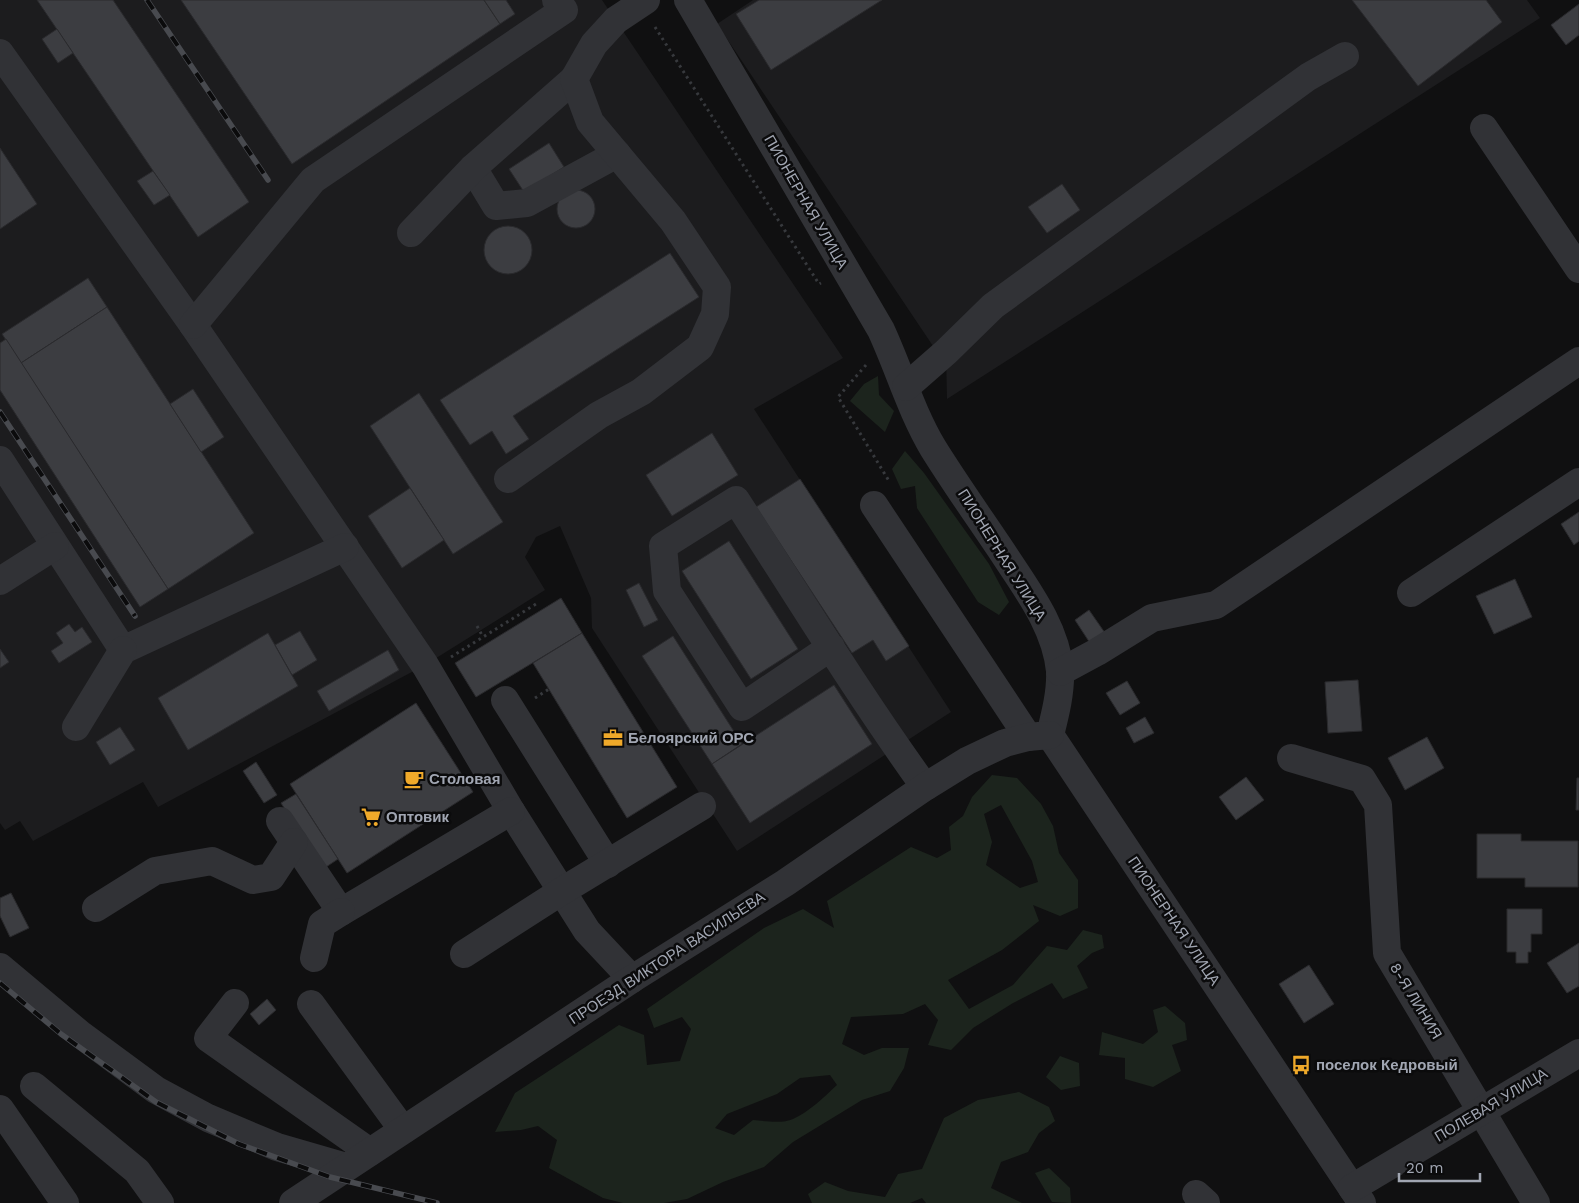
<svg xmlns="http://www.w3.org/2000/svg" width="1579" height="1203" font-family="'Work Sans',sans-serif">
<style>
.built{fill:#1c1c1e}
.green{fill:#1c241d;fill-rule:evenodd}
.building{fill:#3c3d41;stroke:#2a2a2d}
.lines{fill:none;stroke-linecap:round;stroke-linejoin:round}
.path{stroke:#37393d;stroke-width:3;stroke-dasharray:2.5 4;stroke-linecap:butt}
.minor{stroke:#313236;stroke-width:28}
.rail-casing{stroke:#484a4f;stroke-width:5.5}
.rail{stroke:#0b0b0c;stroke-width:4;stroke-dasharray:11;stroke-linecap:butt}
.labels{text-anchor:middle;stroke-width:5;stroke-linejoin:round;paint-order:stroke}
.street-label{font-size:15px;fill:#a1a6b2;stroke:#0b0b0c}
.poi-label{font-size:15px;font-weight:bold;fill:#a1a6b2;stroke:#0b0b0c;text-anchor:start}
</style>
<rect width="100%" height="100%" fill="#101011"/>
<!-- built -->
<g class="built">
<path d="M0 0H602L843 358 754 409 951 712 737 851 592 628 591 598 560 526 536 537 525 557 545 590 425 665 158 807 143 782 33 841 20 821 5 830 0 823Z"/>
<path d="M753 0H1527L1540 18 947 399 946 352 935 349 717 24Z"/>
</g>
<!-- green -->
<g class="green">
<path d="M878 376 879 395 894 411 885 432 850 401 864 384Z"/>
<path d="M905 451 924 473 989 564 1009 602 999 615 978 602 917 508 915 486 901 489 892 469Z"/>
<path d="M992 775 1017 778 1041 804 1053 826 1059 853 1078 880V908L1060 916 1033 905 1039 921 1002 950 948 980 969 1009 1013 985 1047 946 1067 950 1083 930 1102 935 1104 948 1092 953 1077 966 1088 988 1063 999 1052 983 1013 1003 973 1028 951 1050 928 1045 938 1020 925 1004 903 1014 851 1017 842 1044 864 1055 882 1048H909L904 1068 890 1091 862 1100 793 1142 764 1167 723 1182 687 1199 664 1203H623L603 1198 549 1168 557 1140 538 1126 521 1130 495 1132 515 1093 619 1025 644 1035 647 1065 680 1061 691 1029 682 1017 654 1028 647 1009 764 928 803 909 834 928 827 901 911 847 937 858 951 850 949 827 963 816 972 797ZM1001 805 1032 861 1038 882 1020 888 986 865 992 842 984 814ZM830 1075 837 1085C824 1097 809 1112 793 1119 783 1124 764 1121 753 1120L734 1135 715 1128 727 1114 777 1094 800 1078Z"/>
<path d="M1165 1006 1185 1023 1187 1040 1172 1045 1181 1071 1153 1087 1125 1079V1058L1099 1055 1102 1032 1143 1044 1158 1032 1153 1010Z"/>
<path d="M1060 1056 1079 1063 1080 1086 1061 1090 1046 1077Z"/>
<path d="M1019 1092 1049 1107 1055 1121 1039 1133 1028 1152 1001 1162 991 1188 1022 1203H926L922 1198 910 1203H812L808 1194 825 1182 848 1191 885 1197 898 1174 922 1169 944 1118 978 1100Z"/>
<path d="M1049 1168 1070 1188 1071 1203 1052 1202 1035 1173Z"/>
</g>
<!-- building -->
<g class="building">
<path d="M37 0H113L249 202 198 237Z"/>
<path d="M181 0H484L500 24 292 164Z"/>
<path d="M484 0H506L515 14 500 24Z"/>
<path d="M759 0H882L771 70 736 14Z"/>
<path d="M1352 0H1486L1502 22 1418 86Z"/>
<path d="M1579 4V35L1566 45 1551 25Z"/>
<path d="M57 29 73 53 58 63 42 39Z"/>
<path d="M549 143 564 167 524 192 509 169Z"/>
<path d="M0 148 37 204 0 229Z"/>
<path d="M153 171 170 195 154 205 137 181Z"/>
<path d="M1062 184 1080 210 1047 233 1028 207Z"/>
<circle cx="576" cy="209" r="19"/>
<circle cx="508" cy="250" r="24"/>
<path d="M670 253 699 297 513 416 529 439 506 454 492 431 470 445 440 400Z"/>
<path d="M88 278 107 307 21 363 2 334Z"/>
<path d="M107 307 254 533 168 589 21 363Z"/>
<path d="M6 339 168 589 140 607 0 390V343Z"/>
<path d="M193 389 224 437 201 452 170 404Z"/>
<path d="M419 393 503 522 453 554 370 426Z"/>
<path d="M712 433 738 475 672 516 646 475Z"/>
<path d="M800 479 909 646 886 661 873 640 852 653 756 507Z"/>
<path d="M410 488 444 540 402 568 368 516Z"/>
<path d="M1579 512V541L1574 545 1561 524Z"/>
<path d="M729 541 798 649 751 679 682 571Z"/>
<path d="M1515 579 1532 617 1494 634 1476 596Z"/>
<path d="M639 583 658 620 644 627 626 590Z"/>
<path d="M561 598 582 633 476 697 455 663Z"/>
<path d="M1089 610 1105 633 1090 643 1075 620Z"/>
<path d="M69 624 75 632 82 627 92 642 59 663 51 651 63 643 56 633Z"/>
<path d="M300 631 317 660 292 675 275 645Z"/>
<path d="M268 633 298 686 188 750 158 698Z"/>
<path d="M582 633 677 787 627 818 533 663Z"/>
<path d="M673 636 742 744 712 764 642 656Z"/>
<path d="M0 649 9 662 0 668Z"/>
<path d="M388 650 399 670 329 711 317 691Z"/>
<path d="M1358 680 1362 731 1328 733 1325 682Z"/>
<path d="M1127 681 1140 703 1120 715 1106 693Z"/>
<path d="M834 685 872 744 750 823 712 764Z"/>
<path d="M416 703 473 792 347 873 290 784Z"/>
<path d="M1145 717 1154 733 1134 743 1126 728Z"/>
<path d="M120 727 135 750 110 765 96 742Z"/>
<path d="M1427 737 1444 768 1405 790 1388 758Z"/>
<path d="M256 762 277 795 264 803 243 771Z"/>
<path d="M1246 777 1264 800 1236 820 1219 797Z"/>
<path d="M1577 778H1579V810H1576Z"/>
<path d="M296 794 338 859 323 869 281 803Z"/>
<path d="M1477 834H1521V841H1578V887H1525V878H1477Z"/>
<path d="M11 893 29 928 10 937 0 916V898Z"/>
<path d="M1507 909H1542V934H1531V952H1528V963H1516V952H1507Z"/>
<path d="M1579 943V986L1567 993 1547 963Z"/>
<path d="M1309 965 1334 1004 1304 1023 1279 984Z"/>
<path d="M267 999 276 1010 259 1025 250 1014Z"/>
</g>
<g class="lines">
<!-- path -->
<g class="path">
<path d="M655 27 819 284 821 283"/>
<path d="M866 365 838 397 889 481"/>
<path d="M477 626 483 637"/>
<path d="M451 657 536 604"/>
<path d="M535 698 549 689"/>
</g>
<!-- minor -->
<g class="minor">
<path d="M688 0 881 330C899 369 911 411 933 448 956 485 981 520 1005 556 1028 591 1056 628 1060 671 1061 692 1055 715 1050 735L1362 1203"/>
<path d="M0 53 193 325 425 665 511 811 587 931 632 979"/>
<path d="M1484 128 1579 269"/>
<path d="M473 168 496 206 527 203 617 154"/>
<path d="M411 233 473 168 574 79"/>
<path d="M193 325 313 180 564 10 556 0"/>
<path d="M906 387 946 352 993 306 1308 77 1345 56"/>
<path d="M0 460 123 650 345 547"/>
<path d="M508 479 599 415 641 392 700 347 715 314 717 287 673 221 590 122 574 79 594 44 616 20 646 0"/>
<path d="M874 505 1028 737"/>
<path d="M0 581 55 546"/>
<path d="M1411 593 1579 482"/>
<path d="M831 647 742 707 667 591 663 546 736 500C798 596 858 694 925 787"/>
<path d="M1060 672 1097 652 1152 618 1216 605 1579 361"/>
<path d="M505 700 608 864"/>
<path d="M76 727 123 650"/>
<path d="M1291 758 1362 779 1378 805 1387 953 1536 1203"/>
<path d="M280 821 341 912 511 811"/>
<path d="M96 908 155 871 212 861 253 880 271 877 294 842"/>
<path d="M464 954 562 891 702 806"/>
<path d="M314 958 322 924 341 912"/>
<path d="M0 967 80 1034 156 1090 208 1118 277 1147 346 1167"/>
<path d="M235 1003 208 1038 370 1152"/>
<path d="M311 1004 403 1130"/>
<path d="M34 1086 137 1171 160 1203"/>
<path d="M0 1109 65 1203"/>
<path d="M1352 1188 1579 1053"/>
<path d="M1196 1194 1206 1203"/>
<path d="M293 1203 632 979 785 883 925 787 967 761 1005 743 1028 737 1050 735"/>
</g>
<defs>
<g id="rail">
<path d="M147 0 268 180"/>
<path d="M0 412 135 616"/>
<path d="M0 983 61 1034 156 1102 239 1144 330 1177 437 1203"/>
</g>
</defs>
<!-- rail casing -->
<use href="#rail" class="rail-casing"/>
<!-- rail -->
<use href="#rail" class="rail"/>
</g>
<!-- icons -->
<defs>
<symbol id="office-bare" viewBox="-9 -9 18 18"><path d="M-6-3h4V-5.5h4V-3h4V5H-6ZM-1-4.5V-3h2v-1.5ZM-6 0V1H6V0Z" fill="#efa92a" stroke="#0b0b0c" stroke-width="2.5" paint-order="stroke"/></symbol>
<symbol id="cafe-bare" viewBox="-9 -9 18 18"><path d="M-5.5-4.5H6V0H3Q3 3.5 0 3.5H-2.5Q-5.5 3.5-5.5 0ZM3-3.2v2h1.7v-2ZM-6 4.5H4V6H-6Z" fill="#efa92a" stroke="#0b0b0c" stroke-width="2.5" paint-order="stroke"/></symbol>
<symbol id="supermarket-bare" viewBox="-9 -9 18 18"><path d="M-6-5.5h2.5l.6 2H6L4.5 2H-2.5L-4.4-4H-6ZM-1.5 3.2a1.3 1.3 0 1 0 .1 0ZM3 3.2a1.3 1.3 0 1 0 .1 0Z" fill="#efa92a" stroke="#0b0b0c" stroke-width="2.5" paint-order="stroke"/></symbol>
<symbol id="bus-bare" viewBox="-9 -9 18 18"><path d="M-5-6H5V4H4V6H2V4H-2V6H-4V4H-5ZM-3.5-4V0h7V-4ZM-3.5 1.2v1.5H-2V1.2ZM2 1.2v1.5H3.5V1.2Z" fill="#efa92a" stroke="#0b0b0c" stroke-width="2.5" paint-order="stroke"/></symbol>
</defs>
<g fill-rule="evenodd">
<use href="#office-bare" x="599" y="724" width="28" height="28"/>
<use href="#cafe-bare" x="400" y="765" width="28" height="28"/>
<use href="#supermarket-bare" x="357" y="803" width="28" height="28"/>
<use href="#bus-bare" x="1287" y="1051" width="28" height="28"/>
</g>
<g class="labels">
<!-- street labels -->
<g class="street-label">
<text transform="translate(806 202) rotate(60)" y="5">ПИОНЕРНАЯ УЛИЦА</text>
<text transform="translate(1002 555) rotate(58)" y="5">ПИОНЕРНАЯ УЛИЦА</text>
<text transform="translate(1174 921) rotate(56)" y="5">ПИОНЕРНАЯ УЛИЦА</text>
<text transform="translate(667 958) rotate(-33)" y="5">ПРОЕЗД ВИКТОРА ВАСИЛЬЕВА</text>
<text transform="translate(1416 1001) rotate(59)" y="5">8-Я ЛИНИЯ</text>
<text transform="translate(1491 1105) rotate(-31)" y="5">ПОЛЕВАЯ УЛИЦА</text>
</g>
<!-- poi labels -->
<g class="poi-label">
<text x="628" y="743">Белоярский ОРС</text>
<text x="429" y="784">Столовая</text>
<text x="386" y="822">Оптовик</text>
<text x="1316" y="1070">поселок Кедровый</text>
</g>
</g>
<!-- scale -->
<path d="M1399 1173v8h81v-8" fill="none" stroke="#a1a6b2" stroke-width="2.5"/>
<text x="1406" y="1173" font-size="15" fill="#a1a6b2" stroke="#0b0b0c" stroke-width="4" paint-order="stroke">20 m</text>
</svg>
